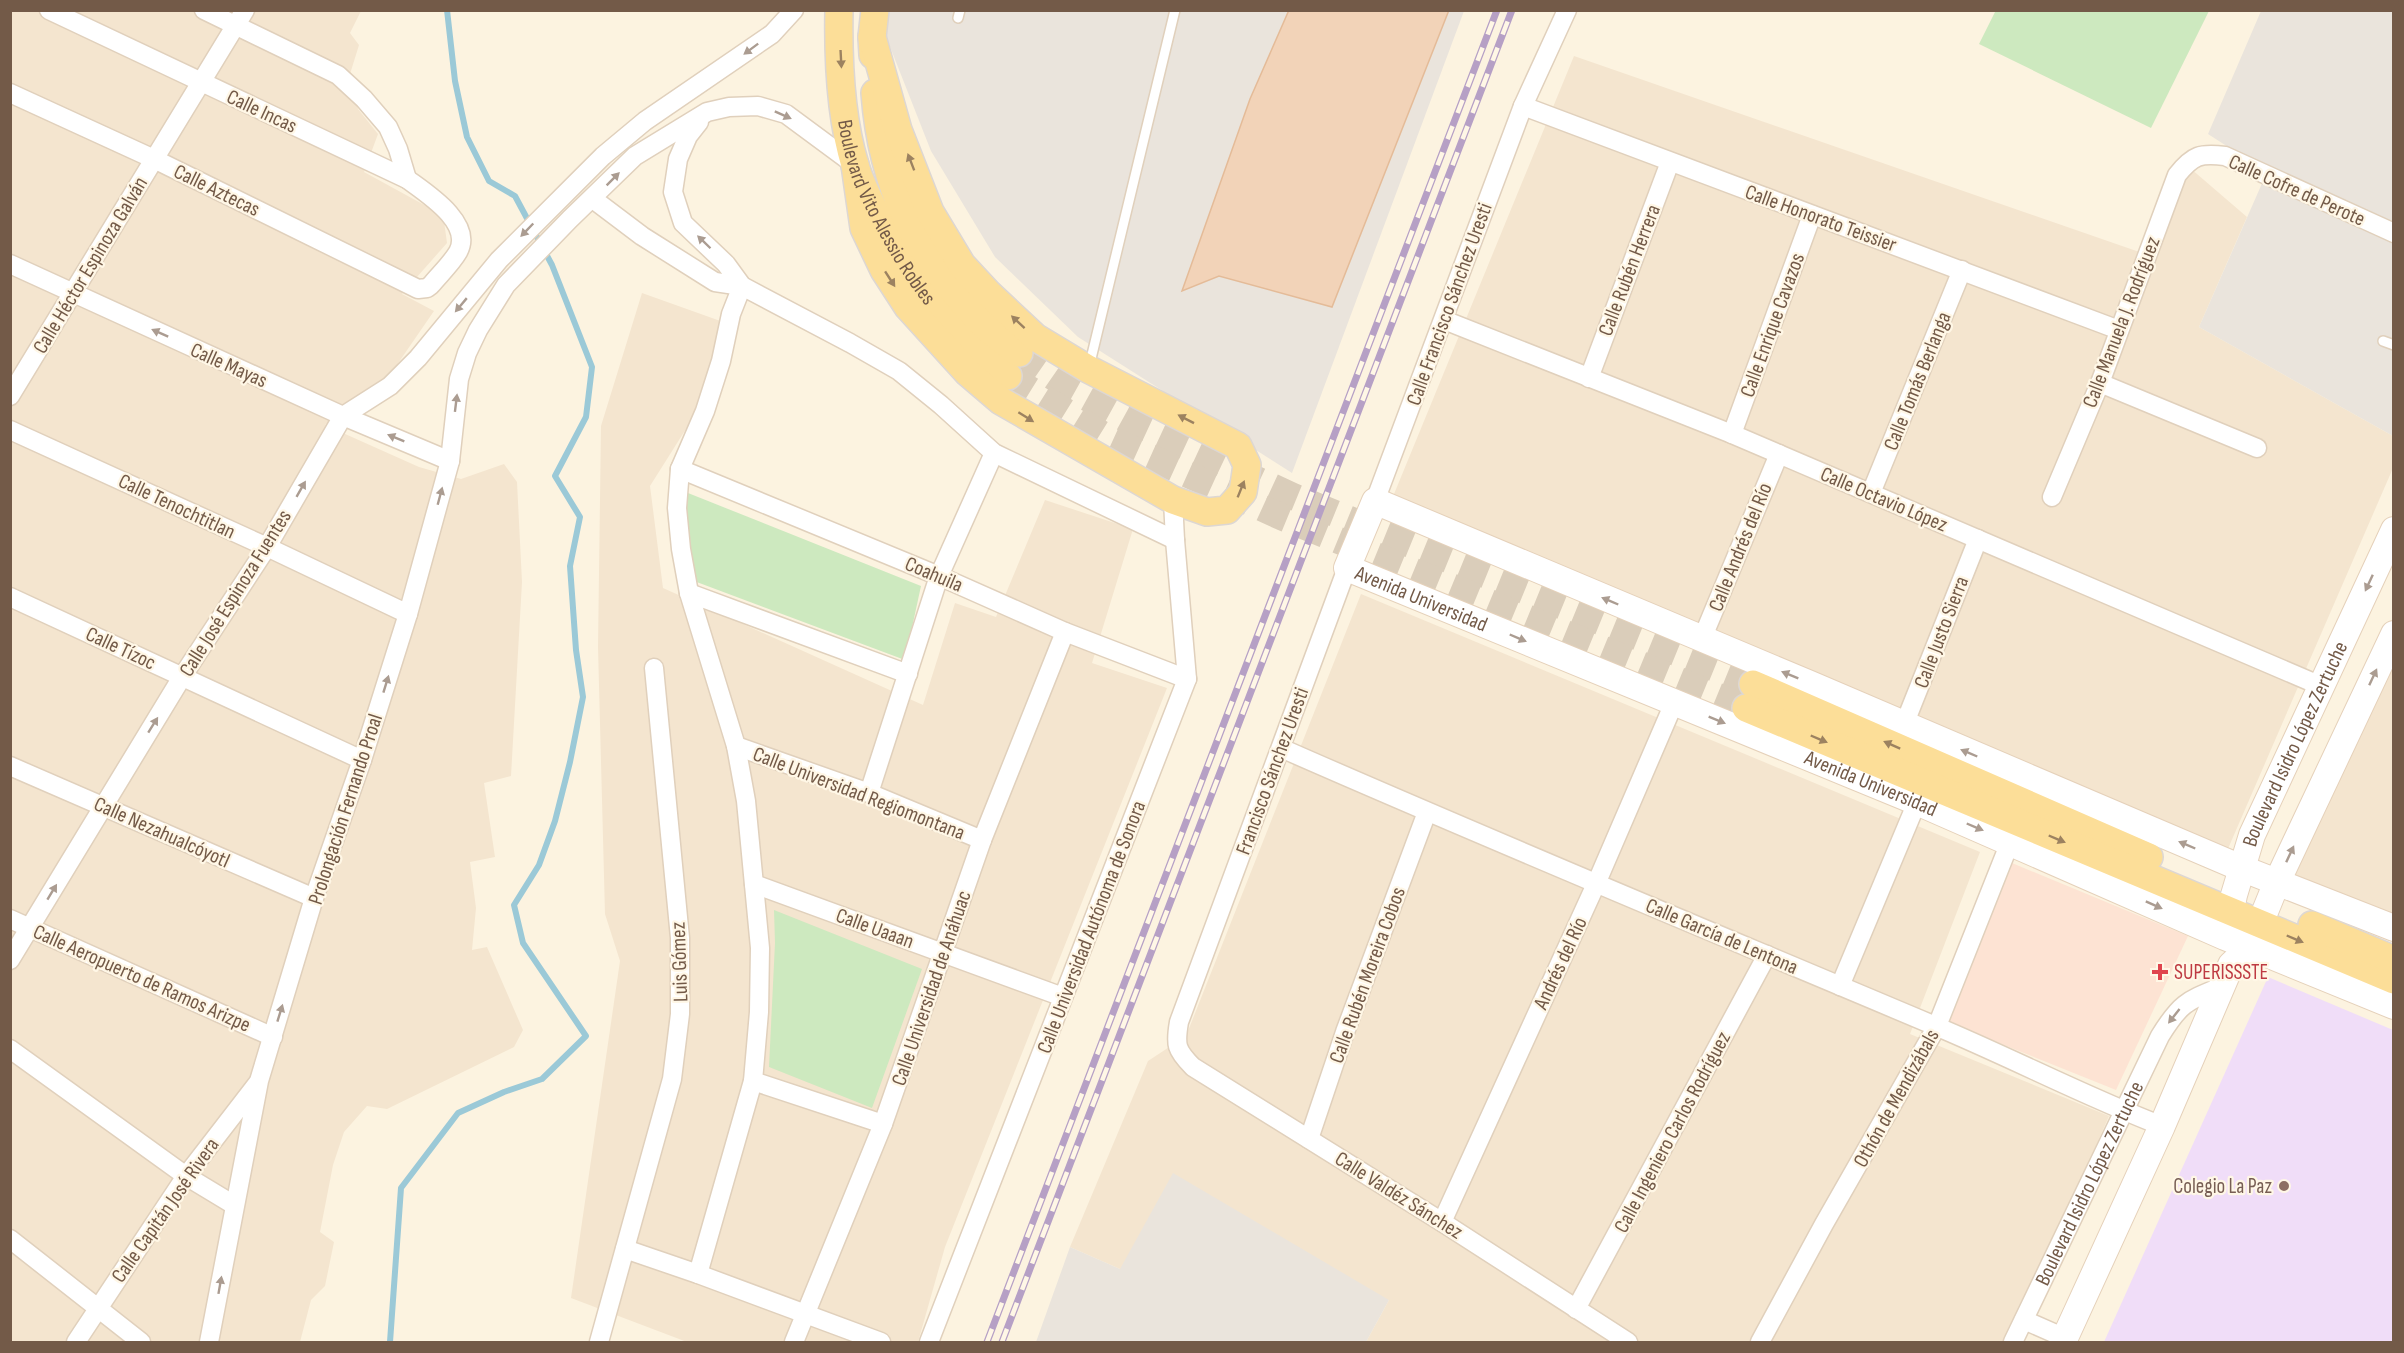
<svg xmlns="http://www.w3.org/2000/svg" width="2404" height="1353" font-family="'Sofia Sans Condensed',sans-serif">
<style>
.residential{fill:#f4e5cf}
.commercial{fill:#fde3d3}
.industrial{fill:#eae4dc}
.education{fill:#f0ddf8}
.green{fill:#cde9bf}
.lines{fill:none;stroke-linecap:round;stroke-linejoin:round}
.stream{stroke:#9bc9d7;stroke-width:6}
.building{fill:#f2d3b8;stroke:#e4bb98;stroke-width:1.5}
.primary-tunnel{stroke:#dacdba;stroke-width:27;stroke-dasharray:27 14;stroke-linecap:butt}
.lane-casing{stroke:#e0d0bc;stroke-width:12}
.street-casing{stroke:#e0d0bc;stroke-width:21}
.secondary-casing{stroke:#e5d1ba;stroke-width:28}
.primary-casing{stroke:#ddd7d3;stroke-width:30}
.lane{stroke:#fff;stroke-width:9}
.street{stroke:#fff;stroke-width:18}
.secondary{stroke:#fff;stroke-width:26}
.primary{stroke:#fcde98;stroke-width:27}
.rail-casing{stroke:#b6a0c5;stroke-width:7}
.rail{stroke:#fff7e6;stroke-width:4.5;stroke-dasharray:14;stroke-linecap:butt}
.oneway{fill:#ab9c91}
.oneway2{fill:#9c8260}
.health-dot{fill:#e0444e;stroke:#fff7e6;stroke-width:2}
.education-dot{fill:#8d6e63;stroke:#fff7e6;stroke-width:2}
.labels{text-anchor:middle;stroke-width:4.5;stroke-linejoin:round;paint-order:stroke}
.street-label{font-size:21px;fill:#735a48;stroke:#fff7e6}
.health-label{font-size:21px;fill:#be3a42;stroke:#fff7e6;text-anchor:start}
.education-label{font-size:21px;fill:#785e54;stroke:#fff7e6;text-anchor:end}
</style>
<rect width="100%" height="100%" fill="#fcf3e0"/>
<!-- residential -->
<g class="residential">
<path d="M10 11H361L350 33 359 45 350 74 358 109 378 134 364 172 428 207 444 221 447 243 402 294 434 311 392 372 370 392 325 425 419 467 461 479 504 464 517 482 522 582 511 776 484 783 495 857 470 862 476 908 472 950 487 947 523 1030 514 1047 387 1109 367 1106 344 1132 333 1165 320 1232 334 1242 325 1286 311 1300 300 1342H11Z"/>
<path d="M1574 56 2148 255 2183 162 2247 217 2199 327 2393 436V468L2227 851 1385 516Z"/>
<path d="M642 293 726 323 720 375 650 486 663 588 923 705 955 603 996 617 1045 500 1133 529 1092 663 1167 688 945 1247 918 1342H687L571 1298 620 961 605 914 598 647 601 426Z"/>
<path d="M1361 594 1980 852 1910 1034 2109 1116 2010 1342H1366L1389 1300 1120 1269 1070 1247 1148 1061 1186 1036Z"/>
<path d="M2393 632V930L2277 882Z"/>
</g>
<!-- commercial -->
<path class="commercial" d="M2012 863 2188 936 2116 1090 1949 1023Z"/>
<!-- industrial -->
<g class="industrial">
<path d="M885 10 1464 11 1292 473 1078 337 995 257 931 151 883 29Z"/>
<path d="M2261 11H2393V436L2199 327 2267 172 2208 134Z"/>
<path d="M1173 1173 1389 1300 1366 1342H1036L1070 1247 1120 1269Z"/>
</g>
<!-- education -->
<path class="education" d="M2268 977 2393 1030V1342H2104Z"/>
<!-- green -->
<g class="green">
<path d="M1996 10H2209V11L2151 128 1979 44Z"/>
<path d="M683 491 921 586 905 660 694 581Z"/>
<path d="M774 910 922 969 872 1108 769 1067 775 943Z"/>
</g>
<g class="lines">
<!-- stream -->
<path class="stream" d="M390 1342 401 1188 458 1113 504 1092 542 1079 586 1036 523 943 514 905 539 865 555 821 570 762 583 697 576 650 570 566 580 517 555 476 586 417 592 367 552 265 515 196 489 181 467 137 455 81 447 10"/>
</g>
<!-- building -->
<path class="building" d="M1289 10H1449L1332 307 1219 276 1182 291 1250 99Z"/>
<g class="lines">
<!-- primary-tunnel -->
<g class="primary-tunnel">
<path d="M1019 353 1068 387 1124 418 1292 496 1753 684"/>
<path d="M1008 376 1108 438 1282 517 1746 708"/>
</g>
<defs>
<g id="lane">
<path d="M958 18 960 10"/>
<path d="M2383 341 2394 345"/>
<path d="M1089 367 1175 10"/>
</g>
<g id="street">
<path d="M204 10 338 75 364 99 388 127 398 149 407 179"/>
<path d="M10 93 154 159 418 289 427 288 431 285C439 275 451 264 458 252 474 223 426 193 407 179L49 10"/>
<path d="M1523 106 2119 330"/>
<path d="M699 122 688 136 678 159 673 192 683 223 726 264 742 286 850 343 899 371 941 405 994 453 1175 540"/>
<path d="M593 199 642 236 715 282 742 286"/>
<path d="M10 264 343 416 450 461"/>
<path d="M1444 320 1732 434 2321 686"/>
<path d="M1589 378 1670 162"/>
<path d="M2100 383 2257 448"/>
<path d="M10 396 245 10"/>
<path d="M10 430 267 547 408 614"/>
<path d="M1732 434 1812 215"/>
<path d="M680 469 939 576 1065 632 1187 679"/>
<path d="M1871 493 1962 270"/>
<path d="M2052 497 2100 383 2177 175C2193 155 2200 153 2225 156L2394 233"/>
<path d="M1375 501 1523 106 1567 10"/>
<path d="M1347 568 1179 1022C1175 1045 1176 1050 1193 1067L1442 1222 1628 1342"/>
<path d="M689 593 908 674"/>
<path d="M10 597 362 760"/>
<path d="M1702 639 1779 454"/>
<path d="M1904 725 1978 539"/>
<path d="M736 746 869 793 982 840"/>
<path d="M1281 748C1497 843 1715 933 1933 1025 2010 1057 2084 1096 2162 1126"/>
<path d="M10 766 314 898"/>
<path d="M869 793 939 576 994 453"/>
<path d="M754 884 1063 997"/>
<path d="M10 919 273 1037"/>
<path d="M10 960 182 677 267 547 343 416 390 386 418 358 499 260 603 156 645 121 772 34 794 10"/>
<path d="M1840 986 1917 802"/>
<path d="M10 1049 186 1176 234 1205"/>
<path d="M753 1081 883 1124"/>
<path d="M1309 1139 1345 1032 1427 812"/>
<path d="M1442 1222 1596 884 1674 703"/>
<path d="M10 1239 141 1342"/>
<path d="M625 1249 698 1274 881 1342"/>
<path d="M698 1274 753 1081 759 1012 760 948 746 801 736 746 689 593 681 549 677 508 680 469 705 411 721 361 731 314 742 286"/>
<path d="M1576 1309 1767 955"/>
<path d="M2024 1320 2065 1338"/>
<path d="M76 1342 186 1176 257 1084"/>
<path d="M209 1342 259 1081 314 898 362 760 408 614 450 461 459 379 467 353 478 330 506 285 570 219 635 156 707 112 729 107 758 106 786 114 855 165"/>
<path d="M599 1342 672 1079 680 1014V938L654 668"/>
<path d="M794 1342 883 1124 982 840 1065 632"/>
<path d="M929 1342 1187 679 1175 540 1173 500"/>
<path d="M1760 1342 1824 1224 1937 1026 2014 832"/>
<path id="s1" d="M2013 1342 2160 1036C2181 1002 2187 1001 2223 986"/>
</g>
<g id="secondary">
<path id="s2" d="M2394 928 2241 868 1810 684 1375 501 1347 568 1917 802 2225 937 2394 1006"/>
<path id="s3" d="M2226 933 2234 895 2252 835 2394 530"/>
<path d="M2063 1342 2162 1126 2231 965 2251 946 2277 882 2394 634"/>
</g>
<g id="primary">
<path id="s4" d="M839 10C838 60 840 116 855 165 860 183 870 202 879 219 914 287 948 328 1008 376"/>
<path d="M873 55 872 37 875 10"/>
<path d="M875 93C882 186 915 254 980 321 992 333 1006 343 1019 353"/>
<path d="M855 165 864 228 884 270 908 307 967 372 1001 401 1173 500 1207 512 1227 510 1243 492 1247 465 1238 446 1088 369 1035 337 988 293 962 265 930 212 898 130 872 37"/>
<path d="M1753 684 2149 857"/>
<path d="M1746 708 2394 980"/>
<path d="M2312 925 2394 960"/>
</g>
</defs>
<!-- lane casing -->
<use href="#lane" class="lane-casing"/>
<!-- street casing -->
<use href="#street" class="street-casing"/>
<!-- secondary casing -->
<use href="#secondary" class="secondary-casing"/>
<!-- primary casing -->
<use href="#primary" class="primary-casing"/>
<!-- lane -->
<use href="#lane" class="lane"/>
<!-- street -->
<use href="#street" class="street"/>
<!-- secondary -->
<use href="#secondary" class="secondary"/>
<!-- primary -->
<use href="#primary" class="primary"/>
<defs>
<g id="rail">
<path d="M987 1342 1497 10"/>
<path d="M1002 1342 1512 10"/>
</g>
</defs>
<!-- rail casing -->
<use href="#rail" class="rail-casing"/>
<!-- rail -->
<use href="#rail" class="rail"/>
</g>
<!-- one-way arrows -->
<defs><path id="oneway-solid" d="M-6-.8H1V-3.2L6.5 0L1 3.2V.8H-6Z" transform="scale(1.5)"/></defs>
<g class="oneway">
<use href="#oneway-solid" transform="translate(751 49) rotate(143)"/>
<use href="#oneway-solid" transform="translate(783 115) rotate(24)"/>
<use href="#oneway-solid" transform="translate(613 179) rotate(-45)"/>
<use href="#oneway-solid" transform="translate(527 230) rotate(134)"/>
<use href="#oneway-solid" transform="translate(704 242) rotate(-136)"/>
<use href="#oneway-solid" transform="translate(461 305) rotate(130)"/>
<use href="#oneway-solid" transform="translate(160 333) rotate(-156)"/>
<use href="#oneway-solid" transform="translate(456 403) rotate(-83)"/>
<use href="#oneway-solid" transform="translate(396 438) rotate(-158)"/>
<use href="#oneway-solid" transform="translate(301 489) rotate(-60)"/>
<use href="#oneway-solid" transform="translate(440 496) rotate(-75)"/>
<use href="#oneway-solid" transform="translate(2369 583) rotate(115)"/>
<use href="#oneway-solid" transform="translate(1610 601) rotate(-157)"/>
<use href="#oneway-solid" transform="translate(1518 638) rotate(23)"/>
<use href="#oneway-solid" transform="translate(1790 675) rotate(-158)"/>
<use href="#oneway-solid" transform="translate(2373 677) rotate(-65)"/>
<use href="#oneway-solid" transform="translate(386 684) rotate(-73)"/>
<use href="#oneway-solid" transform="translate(1717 720) rotate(22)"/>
<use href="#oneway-solid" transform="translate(153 725) rotate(-58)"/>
<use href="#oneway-solid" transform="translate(1969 753) rotate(-157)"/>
<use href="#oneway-solid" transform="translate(1975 827) rotate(23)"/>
<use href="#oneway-solid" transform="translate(2187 845) rotate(-157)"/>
<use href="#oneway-solid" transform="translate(2290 854) rotate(-65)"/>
<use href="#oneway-solid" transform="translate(52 892) rotate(-59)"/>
<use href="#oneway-solid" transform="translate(2154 905) rotate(24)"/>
<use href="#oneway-solid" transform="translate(280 1013) rotate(-73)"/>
<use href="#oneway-solid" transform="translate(2174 1016) rotate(128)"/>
<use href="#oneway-solid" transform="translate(220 1285) rotate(-80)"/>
</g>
<g class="oneway2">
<use href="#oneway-solid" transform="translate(841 59) rotate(87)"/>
<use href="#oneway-solid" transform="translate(911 162) rotate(-111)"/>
<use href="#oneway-solid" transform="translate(890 279) rotate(57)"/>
<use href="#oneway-solid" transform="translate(1018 322) rotate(-137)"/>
<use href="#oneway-solid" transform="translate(1026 417) rotate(32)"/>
<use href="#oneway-solid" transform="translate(1186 419) rotate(-153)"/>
<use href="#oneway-solid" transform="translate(1241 489) rotate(-68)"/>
<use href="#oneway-solid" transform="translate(1819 739) rotate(23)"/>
<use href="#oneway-solid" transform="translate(1892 745) rotate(-156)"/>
<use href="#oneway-solid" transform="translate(2057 839) rotate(23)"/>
<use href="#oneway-solid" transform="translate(2295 939) rotate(23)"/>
</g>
<!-- markers -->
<path class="health-dot" d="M2157 963h6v6h6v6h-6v6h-6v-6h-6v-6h6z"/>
<circle class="education-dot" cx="2284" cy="1186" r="6"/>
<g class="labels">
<!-- street labels -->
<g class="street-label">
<text transform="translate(262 111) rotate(25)" y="7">Calle Incas</text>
<text transform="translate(217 190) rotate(26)" y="7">Calle Aztecas</text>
<text transform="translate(2297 190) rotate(24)" y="7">Calle Cofre de Perote</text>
<text dy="7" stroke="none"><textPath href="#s4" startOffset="212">Boulevard Vito Alessio Robles</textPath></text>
<text transform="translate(1821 218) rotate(20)" y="7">Calle Honorato Teissier</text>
<text transform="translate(90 265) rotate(-59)" y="7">Calle Héctor Espinoza Galván</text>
<text transform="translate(1629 270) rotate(-69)" y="7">Calle Rubén Herrera</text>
<text transform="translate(1449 304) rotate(-70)" y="7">Calle Francisco Sánchez Uresti</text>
<text transform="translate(2121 322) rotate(-69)" y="7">Calle Manuela J. Rodríguez</text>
<text transform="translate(1772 325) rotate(-70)" y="7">Calle Enrique Cavazos</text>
<text transform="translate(229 365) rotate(24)" y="7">Calle Mayas</text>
<text transform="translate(1917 381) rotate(-68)" y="7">Calle Tomás Berlanga</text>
<text transform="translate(1884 499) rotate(23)" y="7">Calle Octavio López</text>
<text transform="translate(177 506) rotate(25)" y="7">Calle Tenochtitlan</text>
<text transform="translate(1740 547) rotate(-68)" y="7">Calle Andrés del Río</text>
<text transform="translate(934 574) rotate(23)" y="7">Coahuila</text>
<text transform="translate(235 593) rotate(-58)" y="7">Calle José Espinoza Fuentes</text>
<text dy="7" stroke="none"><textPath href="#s2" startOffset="1258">Avenida Universidad</textPath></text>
<text transform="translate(1941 632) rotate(-69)" y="7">Calle Justo Sierra</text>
<text transform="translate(121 648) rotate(25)" y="7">Calle Tízoc</text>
<text dy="7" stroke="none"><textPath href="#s3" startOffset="202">Boulevard Isidro López Zertuche</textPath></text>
<text transform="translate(1272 771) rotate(-70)" y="7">Francisco Sánchez Uresti</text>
<text dy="7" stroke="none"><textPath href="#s2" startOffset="1744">Avenida Universidad</textPath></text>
<text transform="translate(859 793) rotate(21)" y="7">Calle Universidad Regiomontana</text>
<text transform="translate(345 809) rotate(-72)" y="7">Prolongación Fernando Proal</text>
<text transform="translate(162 832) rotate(24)" y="7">Calle Nezahualcóyotl</text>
<text transform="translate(1091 927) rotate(-69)" y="7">Calle Universidad Autónoma de Sonora</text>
<text transform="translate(875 928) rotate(20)" y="7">Calle Uaaan</text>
<text transform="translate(1722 936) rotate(23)" y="7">Calle García de Lentona</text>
<text transform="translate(679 962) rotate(-92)" y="7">Luis Gómez</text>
<text transform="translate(1560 963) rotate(-65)" y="7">Andrés del Río</text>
<text transform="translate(1367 975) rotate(-70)" y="7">Calle Rubén Moreira Cobos</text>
<text transform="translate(142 978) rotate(24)" y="7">Calle Aeropuerto de Ramos Arizpe</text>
<text transform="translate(931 988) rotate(-71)" y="7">Calle Universidad de Anáhuac</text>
<text transform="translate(1896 1098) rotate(-61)" y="7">Othón de Mendizábals</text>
<text transform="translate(1672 1132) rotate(-62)" y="7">Calle Ingeniero Carlos Rodríguez</text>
<text dy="7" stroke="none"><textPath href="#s1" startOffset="176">Boulevard Isidro López Zertuche</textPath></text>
<text transform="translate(1399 1195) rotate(32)" y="7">Calle Valdéz Sánchez</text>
<text transform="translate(165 1210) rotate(-55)" y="7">Calle Capitán José Rivera</text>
</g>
<!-- health labels -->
<g class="health-label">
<text x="2174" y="979">SUPERISSSTE</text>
</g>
<!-- education labels -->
<g class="education-label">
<text x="2272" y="1193">Colegio La Paz</text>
</g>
</g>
<!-- border -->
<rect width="2404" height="1353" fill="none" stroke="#735a48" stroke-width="24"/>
</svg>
